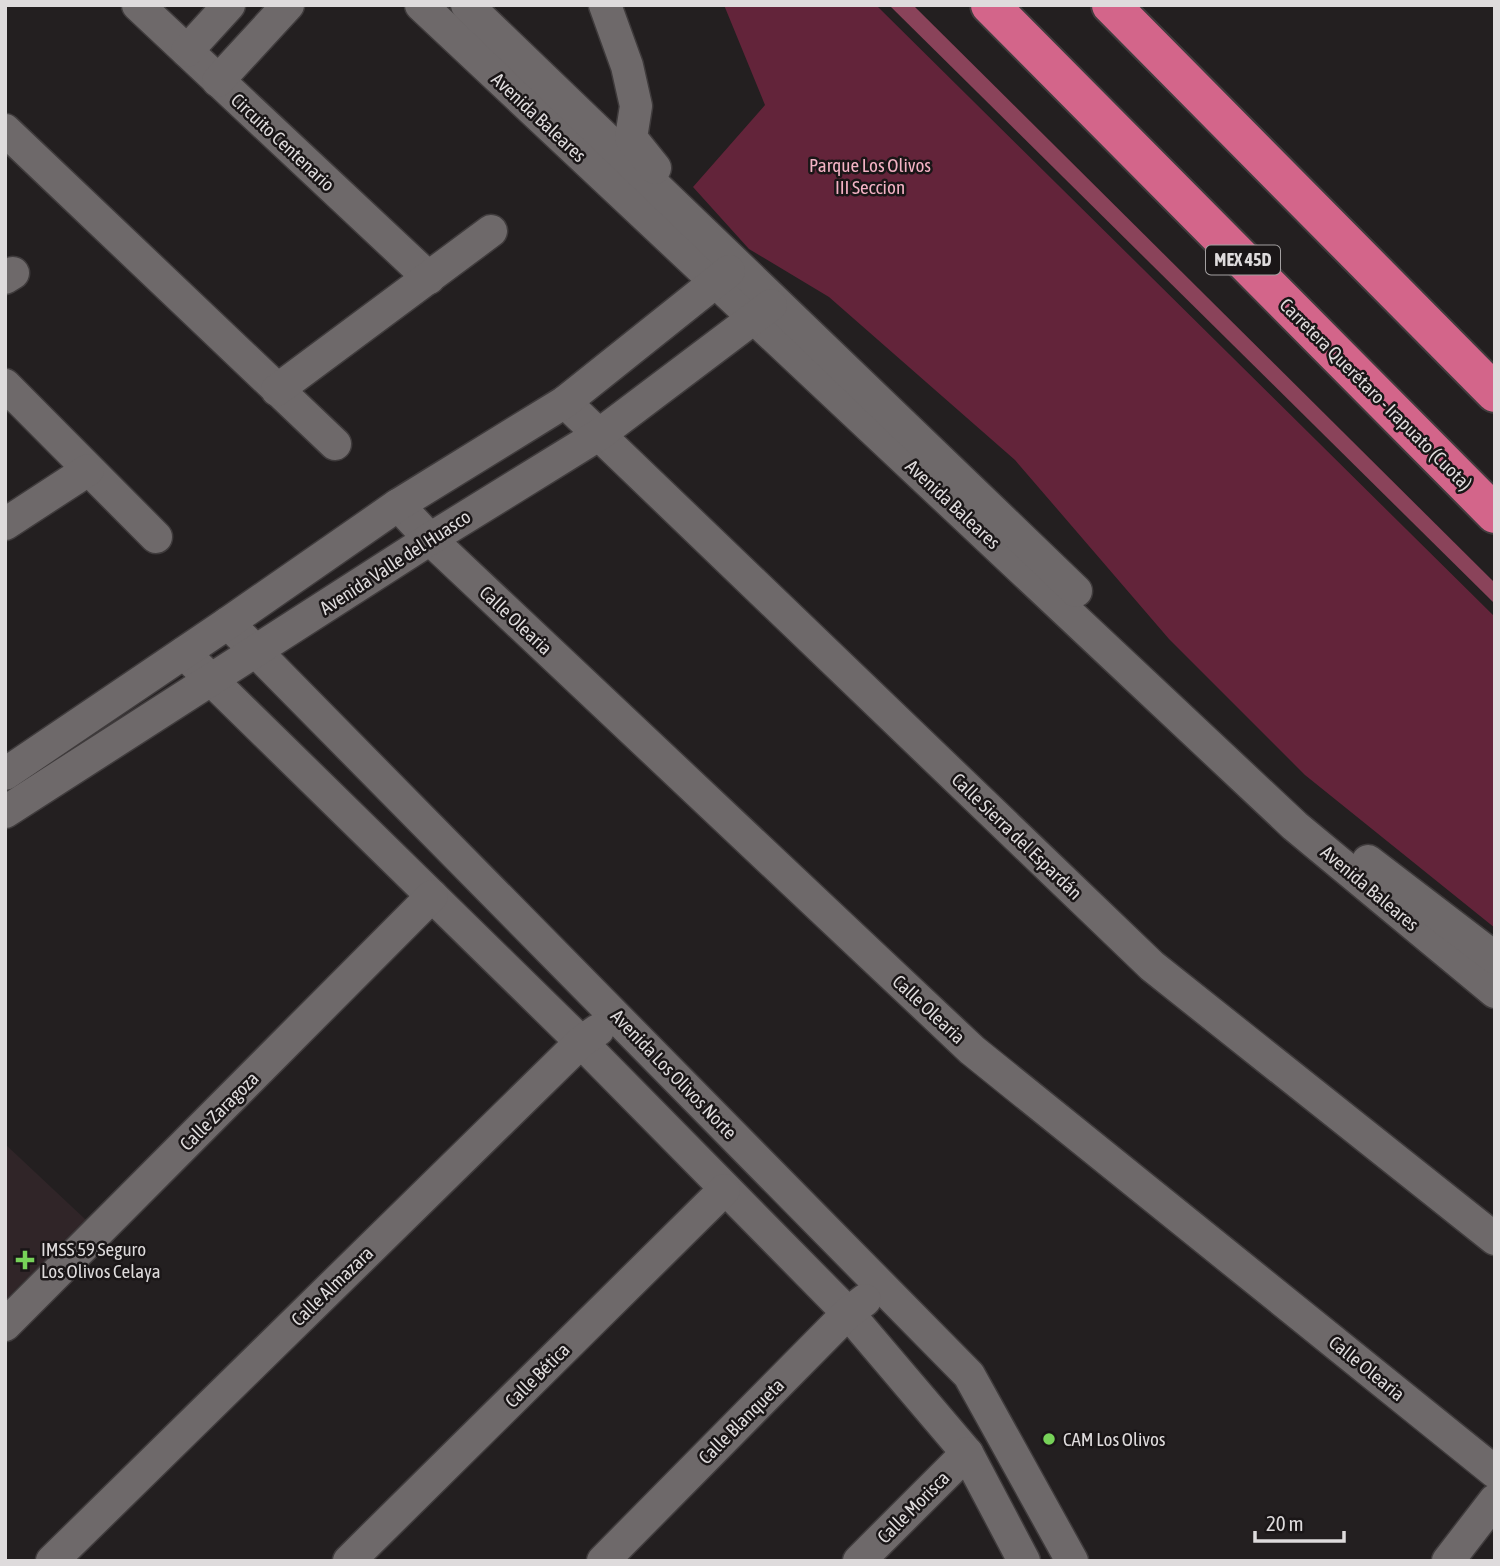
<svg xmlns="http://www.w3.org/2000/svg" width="1500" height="1566" font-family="'Asap Condensed',sans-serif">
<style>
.built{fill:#302528}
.green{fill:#63243a}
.water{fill:#8a435a}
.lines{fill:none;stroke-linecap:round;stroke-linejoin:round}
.minor-casing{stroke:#3f3b3c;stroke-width:35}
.motorway-casing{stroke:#3f3b3c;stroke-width:42}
.minor{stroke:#6e696a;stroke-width:32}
.motorway{stroke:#d3658a;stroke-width:38}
.poi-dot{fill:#77d259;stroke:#1a1617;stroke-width:2.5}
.labels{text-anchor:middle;stroke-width:5;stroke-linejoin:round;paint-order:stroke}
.shield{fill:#1a1617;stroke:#a3a0a1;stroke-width:2}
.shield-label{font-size:18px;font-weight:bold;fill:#dedbdc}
.street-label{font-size:19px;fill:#dedbdc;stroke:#1a1617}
.park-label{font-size:19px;fill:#f3b2c4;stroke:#1a1617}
.poi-label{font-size:19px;fill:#dedbdc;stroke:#1a1617;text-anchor:start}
</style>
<rect width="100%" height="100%" fill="#231f20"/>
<!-- built -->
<path class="built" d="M5 1144 86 1220 5 1300Z"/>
<!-- green -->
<path class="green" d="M724 5H876L1495 617V928L1305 775 1169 639 1015 460 829 297 749 249 693 187 765 105Z"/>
<!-- water -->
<path class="water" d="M889 5H913L1495 583V604Z"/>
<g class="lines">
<defs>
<g id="minor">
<path d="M138 5 429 278"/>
<path d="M421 5 1295 826 1495 992"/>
<path d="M467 5 1076 591"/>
<path d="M605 5 627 66 636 106 631 138 655 168"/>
<path d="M187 51 229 5"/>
<path d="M218 81 288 5"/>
<path d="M5 130 335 444"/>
<path d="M5 278 13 273"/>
<path d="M5 385 156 537"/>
<path d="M277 390 491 231"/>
<path d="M565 402 1152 966 1495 1239"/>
<path d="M398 505 430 539 972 1050 1495 1472"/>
<path d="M5 524 88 470"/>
<path d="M228 623 969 1375 1072 1561"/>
<path d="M184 653 581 1042 848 1313 967 1453 1024 1561"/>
<path d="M5 774 228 623 398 505 565 402 729 271"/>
<path d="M5 812 430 539 600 434 771 305"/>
<path d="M1368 861 1495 958"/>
<path d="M5 1325 432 896"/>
<path d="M52 1561 581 1042 598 1030"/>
<path d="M349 1561 724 1190"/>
<path d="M603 1561 848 1313 865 1300"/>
<path d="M859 1561 967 1453"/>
<path d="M1448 1561 1495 1500"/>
</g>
<g id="motorway">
<path d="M990 5 1495 514"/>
<path d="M1111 5 1495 393"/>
</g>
</defs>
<!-- minor casing -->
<use href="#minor" class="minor-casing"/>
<!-- motorway casing -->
<use href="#motorway" class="motorway-casing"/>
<!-- minor -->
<use href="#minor" class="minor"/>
<!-- motorway -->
<use href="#motorway" class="motorway"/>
</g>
<!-- markers -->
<g class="poi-dot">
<path d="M21.5 1249.5h7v7h7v7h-7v7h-7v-7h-7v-7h7z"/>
<circle cx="1049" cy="1439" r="7"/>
</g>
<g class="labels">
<!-- shield labels -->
<rect class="shield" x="1206" y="245.5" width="74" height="29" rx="5"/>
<g class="shield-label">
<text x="1243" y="266">MEX 45D</text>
</g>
<!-- street labels -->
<g class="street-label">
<text transform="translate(539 117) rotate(43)" y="7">Avenida Baleares</text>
<text transform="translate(283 142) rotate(43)" y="7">Circuito Centenario</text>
<text transform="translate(1376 394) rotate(45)" y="7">Carretera Querétaro - Irapuato (Cuota)</text>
<text transform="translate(953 504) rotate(43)" y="7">Avenida Baleares</text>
<text transform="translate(395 562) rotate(-33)" y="7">Avenida Valle del Huasco</text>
<text transform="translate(516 620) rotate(43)" y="7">Calle Olearia</text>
<text transform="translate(1017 836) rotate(44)" y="7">Calle Sierra del Espardán</text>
<text transform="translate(1370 888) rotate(40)" y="7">Avenida Baleares</text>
<text transform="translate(929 1009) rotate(43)" y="7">Calle Olearia</text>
<text transform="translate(674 1074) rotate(46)" y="7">Avenida Los Olivos Norte</text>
<text transform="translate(219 1111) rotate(-45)" y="7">Calle Zaragoza</text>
<text transform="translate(332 1286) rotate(-44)" y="7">Calle Almazara</text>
<text transform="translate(1367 1368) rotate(39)" y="7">Calle Olearia</text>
<text transform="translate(537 1375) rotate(-45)" y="7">Calle Bética</text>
<text transform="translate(741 1421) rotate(-45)" y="7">Calle Blanqueta</text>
<text transform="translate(913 1507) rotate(-45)" y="7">Calle Morisca</text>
</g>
<!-- park labels -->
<g class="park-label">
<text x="870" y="172">Parque Los Olivos<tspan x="870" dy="22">III Seccion</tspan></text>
</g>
<!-- poi labels -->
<g class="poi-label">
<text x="41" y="1256">IMSS 59 Seguro<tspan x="41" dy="22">Los Olivos Celaya</tspan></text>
<text x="1063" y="1446">CAM Los Olivos</text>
</g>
</g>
<!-- border -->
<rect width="1500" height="1566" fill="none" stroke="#dedbdc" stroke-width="14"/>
<!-- scale -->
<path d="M1255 1531v10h89v-10" fill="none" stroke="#dedbdc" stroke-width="3.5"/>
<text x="1266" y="1531" font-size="21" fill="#dedbdc" stroke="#1a1617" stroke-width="5" paint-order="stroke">20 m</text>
</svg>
